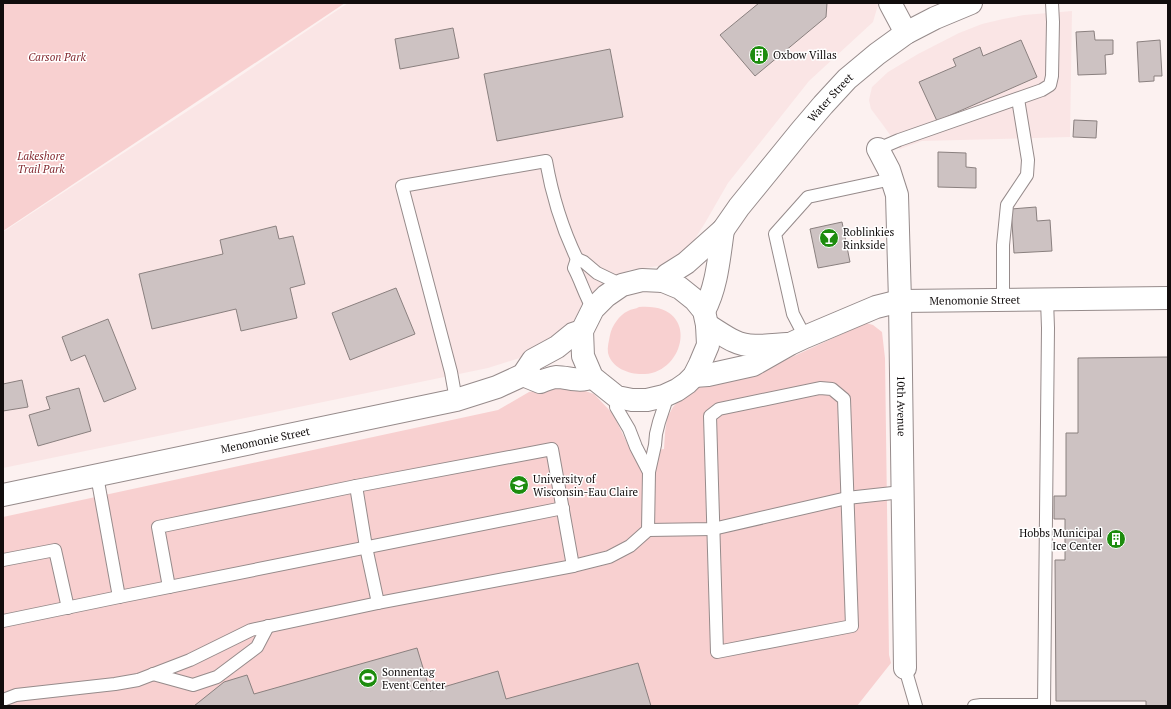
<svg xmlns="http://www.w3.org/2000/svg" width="1171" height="709" font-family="'PT Serif',serif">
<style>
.built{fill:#fae5e5}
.green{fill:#f8d0d0}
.building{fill:#cdc2c2;stroke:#8a807f}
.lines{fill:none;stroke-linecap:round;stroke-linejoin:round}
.service-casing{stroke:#968b8b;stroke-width:14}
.minor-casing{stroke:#968b8b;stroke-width:24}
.secondary-casing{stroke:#968b8b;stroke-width:24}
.service{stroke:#fff;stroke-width:12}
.minor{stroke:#fff;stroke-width:22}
.secondary{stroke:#fff;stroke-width:22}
.labels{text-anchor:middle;stroke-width:3;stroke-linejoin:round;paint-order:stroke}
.poi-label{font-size:11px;fill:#110d0d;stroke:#fff;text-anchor:start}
.park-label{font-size:11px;font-style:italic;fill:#842a31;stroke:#fff}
.street-label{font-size:11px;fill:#110d0d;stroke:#fff}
</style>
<rect width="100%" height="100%" fill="#fcf1f0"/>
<!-- built -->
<g class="built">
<path d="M348 3H877L878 5 873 22 809 81 728 183 705 223 689 248 666 265 629 270 603 288 581 315 566 330 532 354 488 368 3 468V232L212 95Z"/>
<path d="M1072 11 1070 137 922 141 900 149 883 125 871 109 869 100 872 87 888 72 918 54 959 33 982 24 1003 19 1024 15Z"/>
</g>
<!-- green -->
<g class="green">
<path d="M3 3H345L3 231Z"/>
<path d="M639 307C701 302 686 372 645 374 631 375 612 369 608 353 607 347 609 341 610 335 612 326 619 315 628 311 631 309 636 309 639 307Z"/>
<path d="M866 323 873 325 882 332 885 358 889 655 891 663 857 706H3V517L498 410 529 392 557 386 574 387 594 394 613 414 632 453 664 449 665 433 667 418 673 407 683 396 694 388 768 368Z"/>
</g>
<!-- building -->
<g class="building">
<path d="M759 3H827L826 17 755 76 720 35Z"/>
<path d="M453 28 459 58 400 69 395 39Z"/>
<path d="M1094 31 1095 40H1113V54L1105 55 1106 74 1078 75 1076 32Z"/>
<path d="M1021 40 1037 77 937 121 919 82 956 66 953 59 980 47 983 56Z"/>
<path d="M1160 40 1162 76H1154V81L1139 82 1137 42Z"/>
<path d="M610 49 623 117 497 141 484 74Z"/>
<path d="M1074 120 1097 121 1096 138 1073 137Z"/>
<path d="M938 152 966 153V167L976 168V188L938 187Z"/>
<path d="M1036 207 1037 221 1050 220 1052 251 1014 253 1011 209Z"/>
<path d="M842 222 850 262 818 268 810 229Z"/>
<path d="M276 226 279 239 293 236 305 284 290 288 297 318 241 331 236 309 152 329 139 274 223 254 220 240Z"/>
<path d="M396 288 415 334 350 360 332 313Z"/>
<path d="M108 319 136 389 104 402 85 355 71 361 62 337Z"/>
<path d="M1168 357V706H1146V701H1056L1055 560H1065V519H1054V496H1066V433H1078V358Z"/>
<path d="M22 380 28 407 3 411V384Z"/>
<path d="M79 388 91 431 38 446 29 415 50 409 46 397Z"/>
<path d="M417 648 430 691 498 671 506 699 638 663 651 706H194L224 682 247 675 254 694Z"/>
</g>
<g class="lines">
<defs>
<g id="service">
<path d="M878 149 899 140 1042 90 1050 85 1052 76 1053 22 1052 3"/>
<path d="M1003 300V245L1007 205 1027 175 1028 160 1018 99"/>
<path d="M593 309C585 296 581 281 574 268L577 259 584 262 597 273 622 285"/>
<path d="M805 337 793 314 775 234 808 197 892 179"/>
<path d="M820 388 832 389 844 399 852 626 717 652 710 416 719 409Z"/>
<path d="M617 397 616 407 629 429 636 447 649 472"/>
<path d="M456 400 451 372 402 186 546 161C552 195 562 228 577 259"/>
<path d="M97 476 119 597"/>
<path d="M356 486 366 547 378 603"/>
<path d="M648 530 713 529 847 498 902 492"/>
<path d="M3 560 55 550 68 608"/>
<path d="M169 587 158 527 356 486 552 449 573 566"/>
<path d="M3 621 119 597 563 508"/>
<path d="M905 668 916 706"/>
<path d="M153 674 193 685 217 677 257 647 268 626"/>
<path d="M3 700 16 695 115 684 138 680 190 660 251 630 378 603 573 566 609 557 630 546 648 530 649 472 655 445 656 434 659 422 665 404 664 396"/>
<path d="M974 706 981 705H1044L1048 328 1047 300"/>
</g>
<g id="minor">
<path d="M890 3 906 33"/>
<path id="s1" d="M878 149 889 170 897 195 900 301 905 668"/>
<path d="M707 325C716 330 725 337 734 341 750 349 770 345 787 344"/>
<path id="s2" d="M694 376 708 375 753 365 790 344 805 337 876 307 900 301 1168 298"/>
</g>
<g id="secondary">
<path d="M642 280 663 281 680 288 695 300 704 311 707 325 708 345 700 364 694 376 687 383 677 390 664 396 647 400H632L617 397 592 377 583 356 582 331 593 309 606 296 622 285Z"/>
<path id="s3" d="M663 281 667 275 686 263 723 230 739 207 800 132 823 105 847 79 877 54 906 33 935 18 971 3"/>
<path d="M704 311C717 287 719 257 723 230"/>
<path d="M523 375 540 382C545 380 550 378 556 377 569 377 579 383 592 377"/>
<path id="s4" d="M3 495 456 400 497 387 523 375 533 360 557 347 573 334 582 331"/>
</g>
</defs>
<!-- service casing -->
<use href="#service" class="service-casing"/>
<!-- minor casing -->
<use href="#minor" class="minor-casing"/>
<!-- secondary casing -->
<use href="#secondary" class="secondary-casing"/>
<!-- service -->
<use href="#service" class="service"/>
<!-- minor -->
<use href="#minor" class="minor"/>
<!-- secondary -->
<use href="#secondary" class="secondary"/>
</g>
<!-- icons -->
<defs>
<symbol id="building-disc" viewBox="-11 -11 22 22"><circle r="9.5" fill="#1d8c0e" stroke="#fff"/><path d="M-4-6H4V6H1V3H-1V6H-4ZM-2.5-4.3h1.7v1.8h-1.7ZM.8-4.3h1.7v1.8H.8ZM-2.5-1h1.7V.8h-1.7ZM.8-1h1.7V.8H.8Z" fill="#fff"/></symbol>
<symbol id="bar-disc" viewBox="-11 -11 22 22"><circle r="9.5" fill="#1d8c0e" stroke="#fff"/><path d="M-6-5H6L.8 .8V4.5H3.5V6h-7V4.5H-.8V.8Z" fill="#fff"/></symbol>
<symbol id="university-disc" viewBox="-11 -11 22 22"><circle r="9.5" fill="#1d8c0e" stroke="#fff"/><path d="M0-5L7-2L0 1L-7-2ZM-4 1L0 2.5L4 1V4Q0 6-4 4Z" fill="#fff"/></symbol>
<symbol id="stadium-disc" viewBox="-11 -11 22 22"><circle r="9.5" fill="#1d8c0e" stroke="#fff"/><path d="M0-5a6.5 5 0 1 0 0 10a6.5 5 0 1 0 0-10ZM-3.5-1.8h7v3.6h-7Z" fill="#fff"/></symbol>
</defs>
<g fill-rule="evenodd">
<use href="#building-disc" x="748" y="44" width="22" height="22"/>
<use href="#bar-disc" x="818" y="227" width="22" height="22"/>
<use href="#university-disc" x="508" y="474" width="22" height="22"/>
<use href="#building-disc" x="1105" y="528" width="22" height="22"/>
<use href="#stadium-disc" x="357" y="667" width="22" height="22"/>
</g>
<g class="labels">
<!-- poi labels -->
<g class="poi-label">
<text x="773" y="59">Oxbow Villas</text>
<text x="843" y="236">Roblinkies<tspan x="843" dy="13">Rinkside</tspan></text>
<text x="533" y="483">University of<tspan x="533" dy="13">Wisconsin-Eau Claire</tspan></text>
<text x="1102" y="537" text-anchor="end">Hobbs Municipal<tspan x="1102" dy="13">Ice Center</tspan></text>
<text x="382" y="676">Sonnentag<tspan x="382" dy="13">Event Center</tspan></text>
</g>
<!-- park labels -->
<g class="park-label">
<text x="57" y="61">Carson Park</text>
<text x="41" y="160">Lakeshore<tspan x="41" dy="13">Trail Park</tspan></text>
</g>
<!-- street labels -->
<g class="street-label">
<text dy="4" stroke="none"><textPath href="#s3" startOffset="250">Water Street</textPath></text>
<text dy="4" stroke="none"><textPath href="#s2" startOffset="296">Menomonie Street</textPath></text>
<text dy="4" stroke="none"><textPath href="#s1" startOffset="261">10th Avenue</textPath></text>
<text dy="4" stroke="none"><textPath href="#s4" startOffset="268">Menomonie Street</textPath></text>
</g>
</g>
<!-- border -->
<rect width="1171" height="709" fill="none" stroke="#110d0d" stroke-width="8"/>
</svg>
